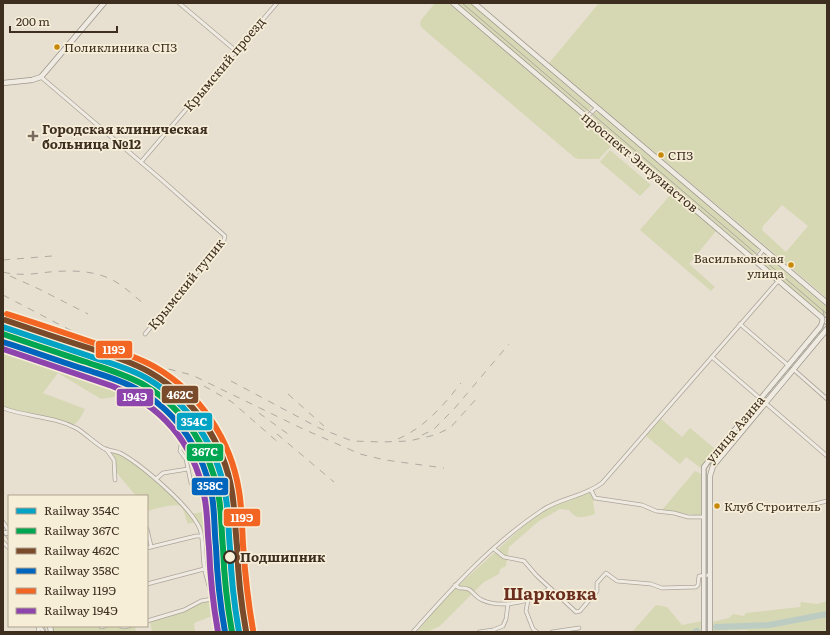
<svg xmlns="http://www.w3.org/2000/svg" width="830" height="635" font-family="Literata,serif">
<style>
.green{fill:#d6d7b3;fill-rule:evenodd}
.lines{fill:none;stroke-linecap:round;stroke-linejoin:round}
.river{stroke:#bcccc2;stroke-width:6}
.street-casing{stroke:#ada599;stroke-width:4.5}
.secondary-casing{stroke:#9c958a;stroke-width:6}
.street{stroke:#efebe3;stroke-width:3}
.secondary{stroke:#efebe3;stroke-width:4.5}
.tram{stroke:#afaaa2;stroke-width:1}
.rail{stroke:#afaaa2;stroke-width:1;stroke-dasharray:7 7;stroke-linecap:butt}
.rail-1-casing{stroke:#f7eed8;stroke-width:9}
.rail-2-casing{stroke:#f7eed8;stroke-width:9}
.rail-3-casing{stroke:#f7eed8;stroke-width:9}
.rail-4-casing{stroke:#f7eed8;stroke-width:9}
.rail-5-casing{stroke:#f7eed8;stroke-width:9}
.rail-6-casing{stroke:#f7eed8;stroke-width:9}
.rail-1{stroke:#03a3c5;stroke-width:6}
.rail-2{stroke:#00a651;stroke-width:6}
.rail-3{stroke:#7a4b2a;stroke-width:6}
.rail-4{stroke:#0065bd;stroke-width:6}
.rail-5{stroke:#f26522;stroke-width:6}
.rail-6{stroke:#8e44ad;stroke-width:6}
.bus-dot{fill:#c88808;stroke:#f7eed8;stroke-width:1.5}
.poi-dot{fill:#786c5e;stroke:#f7eed8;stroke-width:1.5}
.stop-dot{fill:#f7eed8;stroke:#3d2e20;stroke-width:2}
.labels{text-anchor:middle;stroke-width:3.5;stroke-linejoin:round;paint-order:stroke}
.bus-label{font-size:12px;fill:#3d2e20;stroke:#f7eed8;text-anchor:start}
.street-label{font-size:13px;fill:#3d2e20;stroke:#f7eed8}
.poi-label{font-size:13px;font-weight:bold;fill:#3d2e20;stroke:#f7eed8;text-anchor:start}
.stop-label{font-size:13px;font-weight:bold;fill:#3d2e20;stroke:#f7eed8;text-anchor:start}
.district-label{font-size:17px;font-weight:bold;fill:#6b2e1e;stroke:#f7eed8}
.line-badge{stroke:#f7eed8;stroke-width:1.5}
.badge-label{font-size:11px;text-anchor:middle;font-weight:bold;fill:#fff}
</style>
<rect width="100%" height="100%" fill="#e7e0d1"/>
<!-- green -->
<g class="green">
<path d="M435 3H448L614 143 599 159H579L575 158 422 28 420 24 421 20Z"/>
<path d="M457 3H470L590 106 591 109 588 111H585Z"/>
<path d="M599 3H827V298L549 63ZM782 205 808 226 786 252 762 230 763 226Z"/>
<path d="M595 112 599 113 758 248V251L756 254H752L594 119 592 116Z"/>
<path d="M610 150 651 185 640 196 600 162Z"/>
<path d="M672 193 716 231 689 264 715 287 711 291 640 230Z"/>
<path d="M762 255H766L827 307V315H823L760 262 759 259Z"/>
<path d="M3 333 118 371 126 380 114 397 101 399 58 373 43 393 85 409C82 414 79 422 74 424 69 426 61 421 56 419 39 413 20 413 3 406Z"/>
<path d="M661 419 682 437 690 428 715 449 704 462 702 469 686 457 680 464 646 436Z"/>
<path d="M111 451C134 456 180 502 195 522L188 524C186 520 184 508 180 506 174 503 154 509 147 511V496H136L117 473 115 460Z"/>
<path d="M695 471 701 474V516L662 510Z"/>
<path d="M594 490 596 497 593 502 595 514C583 517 578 521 569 510L560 509 539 521 509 547 506 566 500 569 499 574 484 582 440 626 427 632H417L433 612 458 586 528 522 543 510Z"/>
<path d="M221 509 228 601 233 632H224C219 609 209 587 205 563 204 552 206 540 202 529 200 524 195 519 191 514Z"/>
<path d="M209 600 212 603 215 615 194 623 195 632H152L150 621 185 610 202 602Z"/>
<path d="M827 601V632H748L747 630 712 631V622L729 618 733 614 744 616 746 613 800 607 801 602 817 604Z"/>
<path d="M656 605 667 607 682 625 702 621V632H632Z"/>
<path d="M52 626H119L126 628 135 626 136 632H54Z"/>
</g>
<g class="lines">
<!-- river -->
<g class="river">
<path d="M716 627 769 625 827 614"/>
<path d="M695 632 697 631"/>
</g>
<defs>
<g id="street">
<path d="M179 3 236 51"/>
<path d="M41 77 163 181 225 236 224 240 145 334"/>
<path d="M587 117 597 107"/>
<path d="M141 162 277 3"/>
<path d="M755 260 764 249"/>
<path d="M740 324 789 366"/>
<path d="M712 357 827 456"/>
<path d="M793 369 827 399"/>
<path d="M3 408C27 417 53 416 76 428 85 433 98 446 105 449 111 451 117 451 122 454 143 466 191 507 200 529 204 540 202 559 205 571 210 591 216 611 222 632"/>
<path d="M181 445 180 451 186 459 191 483"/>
<path d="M106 449 114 460 115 480"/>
<path d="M156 479 163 473 188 469"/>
<path d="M591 490 595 498 642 505 656 511 674 513 688 517H704"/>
<path d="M811 505 827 501"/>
<path d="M3 522 9 531"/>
<path d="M147 529 151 546"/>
<path d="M3 542 9 548"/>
<path d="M147 548 196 536H201"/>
<path d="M494 549 504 557 524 561 536 575 576 612 580 611 597 591V583L606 573 617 581 651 584 662 588 696 587 698 585 699 576 710 575"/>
<path d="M147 584 204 569"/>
<path d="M455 585 459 588C474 587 471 595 482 600 502 609 534 602 550 588"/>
<path d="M528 600 526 611 533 629 537 632"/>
<path d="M147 621 184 610 201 601 212 599"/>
<path d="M40 626 43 632"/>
<path d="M121 626 123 627 129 626"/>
<path d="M101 627 105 626"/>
<path d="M38 632 39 626"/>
<path d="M413 632C451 589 493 543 541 511 559 498 584 497 602 483L779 280"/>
<path d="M479 632 493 630 503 626 506 619 508 604"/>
<path d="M552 632 579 628"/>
</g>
<g id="secondary">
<path d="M453 3 827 322"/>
<path d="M474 3 827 303"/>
<path d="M3 83 32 80 41 77 104 3"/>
<path d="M3 533H9"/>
<path d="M50 626 51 632"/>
<path d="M704 632V467L821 326 823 319"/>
<path d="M710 632V476L713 466 827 329"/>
</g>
</defs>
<!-- street casing -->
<use href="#street" class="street-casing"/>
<!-- secondary casing -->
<use href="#secondary" class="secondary-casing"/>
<!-- street -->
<use href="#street" class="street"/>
<!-- secondary -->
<use href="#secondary" class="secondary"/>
<!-- tram -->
<g class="tram">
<path d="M462 3 827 314"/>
<path d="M3 532 9 541"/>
<path d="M44 626 46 632"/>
<path d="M706 632V469L709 464 718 453 822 329 825 321 823 310"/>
</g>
<!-- rail -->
<g class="rail">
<path d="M3 260 52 256"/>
<path d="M3 272C18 276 34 274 49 272 71 270 97 270 116 282 125 287 134 296 143 303"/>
<path d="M10 276 39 289 88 314"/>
<path d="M3 295 89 340 117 352 149 364 192 375 301 428 360 454 385 460 444 468"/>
<path d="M231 381 319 428 352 441 382 442 409 441 435 435 450 428 478 397"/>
<path d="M204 386 232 402 280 444"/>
<path d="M288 394 324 426"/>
<path d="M259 413 288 434"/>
<path d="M277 434 334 482"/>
<path d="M422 435 433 430 454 409 509 344"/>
<path d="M398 439C425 427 443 406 461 383"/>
</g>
<defs>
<path id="rail-1" d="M3 327C32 337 60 346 89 356 109 363 130 368 148 379 189 403 217 447 225 493 229 511 228 530 230 548 231 576 234 604 239 632"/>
<path id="rail-2" d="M3 334C31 344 59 353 86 362 106 369 127 375 146 386 184 409 210 449 218 493 222 511 221 529 223 548 224 576 227 604 232 632"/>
<path id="rail-3" d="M5 320C34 330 63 340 92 349 112 356 133 362 151 373 194 398 224 443 232 492 235 510 235 528 237 546 238 575 241 603 246 631"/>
<path id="rail-4" d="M3 342C31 351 59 361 87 370 105 376 124 381 140 391 178 413 204 453 212 496 215 513 214 530 216 547 217 576 220 604 225 632"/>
<path id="rail-5" d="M7 314C36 323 65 333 94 343 114 350 136 356 155 367 200 393 231 440 239 491 242 509 242 527 243 545 245 574 248 602 253 630"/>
<path id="rail-6" d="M3 349 112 386C161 405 194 443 204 495 208 512 207 530 209 547 210 575 213 604 218 632"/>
</defs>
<!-- rail-1 casing -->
<use href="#rail-1" class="rail-1-casing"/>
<!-- rail-2 casing -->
<use href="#rail-2" class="rail-2-casing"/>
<!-- rail-3 casing -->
<use href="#rail-3" class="rail-3-casing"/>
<!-- rail-4 casing -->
<use href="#rail-4" class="rail-4-casing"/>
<!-- rail-5 casing -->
<use href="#rail-5" class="rail-5-casing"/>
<!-- rail-6 casing -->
<use href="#rail-6" class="rail-6-casing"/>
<!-- rail-1 -->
<use href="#rail-1" class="rail-1"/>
<!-- rail-2 -->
<use href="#rail-2" class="rail-2"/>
<!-- rail-3 -->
<use href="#rail-3" class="rail-3"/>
<!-- rail-4 -->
<use href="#rail-4" class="rail-4"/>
<!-- rail-5 -->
<use href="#rail-5" class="rail-5"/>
<!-- rail-6 -->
<use href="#rail-6" class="rail-6"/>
</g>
<!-- markers -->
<g class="bus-dot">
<circle cx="57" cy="47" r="3.5"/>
<circle cx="661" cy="155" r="3.5"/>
<circle cx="791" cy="265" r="3.5"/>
<circle cx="717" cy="506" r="3.5"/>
</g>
<path class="poi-dot" d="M31 130h4v4h4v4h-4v4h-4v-4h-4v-4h4z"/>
<circle class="stop-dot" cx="230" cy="557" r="6"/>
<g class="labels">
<!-- bus labels -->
<g class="bus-label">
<text x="64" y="52">Поликлиника СПЗ</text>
<text x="668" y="160">СПЗ</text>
<text x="784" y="263" text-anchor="end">Васильковская<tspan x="784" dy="15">улица</tspan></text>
<text x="724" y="511">Клуб Строитель</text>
</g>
<!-- street labels -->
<g class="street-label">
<text transform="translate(224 64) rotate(-50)" y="5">Крымский проезд</text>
<text transform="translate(640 162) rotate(40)" y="5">проспект Энтузиастов</text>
<text transform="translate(186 284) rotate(-51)" y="5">Крымский тупик</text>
<text transform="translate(735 429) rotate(-50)" y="5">улица Азина</text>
</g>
<!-- poi labels -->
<g class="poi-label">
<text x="42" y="134">Городская клиническая<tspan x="42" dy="15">больница №12</tspan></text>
</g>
<!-- stop labels -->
<g class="stop-label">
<text x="240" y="562">Подшипник</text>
</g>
<!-- district labels -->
<g class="district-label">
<text x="550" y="600">Шарковка</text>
</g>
</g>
<g class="line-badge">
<rect x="95" y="340" width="38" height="19" rx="4" fill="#f26522"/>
<rect x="161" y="385" width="38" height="19" rx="4" fill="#7a4b2a"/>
<rect x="116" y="388" width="38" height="19" rx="4" fill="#8e44ad"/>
<rect x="176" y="412" width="37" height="19" rx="4" fill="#03a3c5"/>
<rect x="186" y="443" width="38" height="19" rx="4" fill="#00a651"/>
<rect x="191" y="477" width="38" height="19" rx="4" fill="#0065bd"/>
<rect x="223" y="508" width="38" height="19" rx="4" fill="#f26522"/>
</g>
<g class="badge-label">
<text x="114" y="354">119Э</text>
<text x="180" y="399">462С</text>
<text x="135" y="401">194Э</text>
<text x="194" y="426">354С</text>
<text x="205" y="456">367С</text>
<text x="210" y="490">358С</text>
<text x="242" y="522">119Э</text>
</g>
<!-- border -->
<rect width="830" height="635" fill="none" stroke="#3d2e20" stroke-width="8"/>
<!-- legend -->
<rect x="8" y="495" width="140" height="132" fill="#f7eed8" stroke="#ada18e"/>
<rect x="16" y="508" width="20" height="6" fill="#03a3c5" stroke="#ada18e"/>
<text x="44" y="515" font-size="12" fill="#3d2e20">Railway 354С</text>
<rect x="16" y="528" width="20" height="6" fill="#00a651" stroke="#ada18e"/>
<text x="44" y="535" font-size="12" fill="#3d2e20">Railway 367С</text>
<rect x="16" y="548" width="20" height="6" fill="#7a4b2a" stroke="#ada18e"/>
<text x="44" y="555" font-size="12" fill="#3d2e20">Railway 462С</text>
<rect x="16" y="568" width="20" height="6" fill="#0065bd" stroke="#ada18e"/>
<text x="44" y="575" font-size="12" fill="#3d2e20">Railway 358С</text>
<rect x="16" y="588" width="20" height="6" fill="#f26522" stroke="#ada18e"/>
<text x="44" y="595" font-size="12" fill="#3d2e20">Railway 119Э</text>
<rect x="16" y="608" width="20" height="6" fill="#8e44ad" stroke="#ada18e"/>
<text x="44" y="615" font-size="12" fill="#3d2e20">Railway 194Э</text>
<!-- scale -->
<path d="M10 26v6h107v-6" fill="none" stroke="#3d2e20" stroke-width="2"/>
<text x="16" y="26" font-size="12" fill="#3d2e20" stroke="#f7eed8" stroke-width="3" paint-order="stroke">200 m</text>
</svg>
